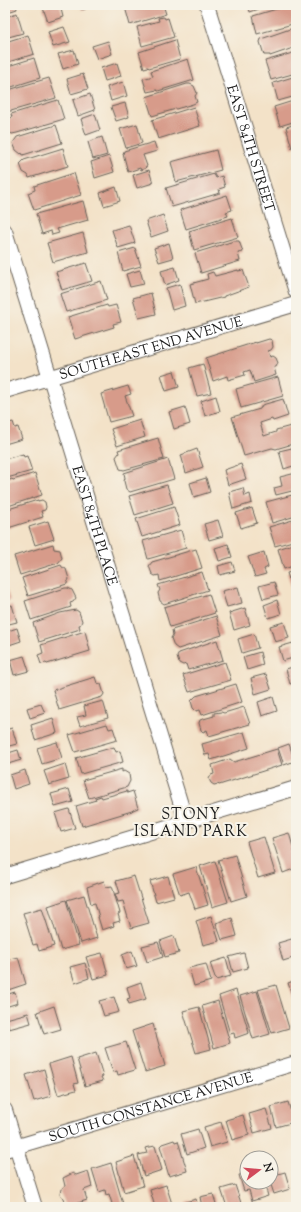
<svg xmlns="http://www.w3.org/2000/svg" width="301" height="1212" font-family="'Sorts Mill Goudy',serif">
<style>
.building{fill:#d79b8a}
.lines{fill:none;stroke-linecap:round;stroke-linejoin:round}
.street-casing{stroke:#676158;stroke-width:16}
.street{stroke:#fff;stroke-width:14}
.labels{text-anchor:middle;stroke-width:4;stroke-linejoin:round;paint-order:stroke}
.street-label{font-size:14px;fill:#1c1c1c;stroke:#f7f3e8}
.neighbourhood-label{font-size:15px;letter-spacing:1px;fill:#1c1c1c;stroke:#f7f3e8}
</style>
<rect width="100%" height="100%" fill="#f7f3e8"/>
<filter id="ink" filterUnits="userSpaceOnUse"><feTurbulence type="fractalNoise" baseFrequency=".025" numOctaves="2"/><feDisplacementMap in="SourceGraphic" scale="8" xChannelSelector="R" yChannelSelector="G"/><feConvolveMatrix kernelMatrix="1 2 1 2 8 2 1 2 1" color-interpolation-filters="sRGB"/></filter>
<filter id="wash" filterUnits="userSpaceOnUse"><feTurbulence type="fractalNoise" baseFrequency=".012" numOctaves="4" result="noise"/><feDisplacementMap in="SourceGraphic" scale="16" xChannelSelector="R" yChannelSelector="G"/><feGaussianBlur stdDeviation="0.9" result="paint"/><feColorMatrix in="noise" values="0 0 0 0 0 0 0 0 0 0 0 0 0 0 0 0 0 1.4 0 .05"/><feComposite in="paint" operator="in"/></filter>
<g filter="url(#wash)">
<rect width="100%" height="100%" fill="#f3e2c8"/>
<g id="blocks">
<!-- building -->
<g class="building">
<path d="M5 5H16L17 9 5 13Z"/>
<path d="M51 5H60L63 17 48 22 43 8Z"/>
<path d="M80 5H97L82 10Z"/>
<path d="M132 5H163L166 14 130 25 125 7Z"/>
<path d="M248 5H271L250 12Z"/>
<path d="M290 5H293L296 15V23L257 34 253 16Z"/>
<path d="M17 13 23 33 5 38V17Z"/>
<path d="M164 17 165 19 168 18 174 37 142 46 137 27 159 21 158 18Z"/>
<path d="M64 27 70 42 53 47 48 32Z"/>
<path d="M296 27V47L270 56V55H264L260 42 261 39Z"/>
<path d="M28 35 34 54 5 63V42Z"/>
<path d="M175 40 180 59 149 68 148 67 144 68 139 52Z"/>
<path d="M108 41 112 54 97 59 92 46Z"/>
<path d="M74 50 78 64 63 69 58 54Z"/>
<path d="M296 52V73L271 80 265 61Z"/>
<path d="M34 58 40 78 5 89V67Z"/>
<path d="M188 59 194 80 158 91 157 90 147 92 143 79 153 76 151 71Z"/>
<path d="M117 63 121 76 105 81 101 68Z"/>
<path d="M83 74 88 89 71 94 67 79Z"/>
<path d="M296 76V96L278 101 273 83Z"/>
<path d="M49 78 56 98 11 111H5V91Z"/>
<path d="M123 82 127 96 111 101 107 87Z"/>
<path d="M187 84H190L194 86 197 93 195 96 197 102 193 104 152 116 146 97Z"/>
<path d="M90 94 95 110 78 116 73 100Z"/>
<path d="M58 100 64 119 17 133 12 134 9 132 6 122 9 120 8 119 12 117 11 114Z"/>
<path d="M296 100V121L280 126 274 107Z"/>
<path d="M125 103 129 117 116 121 111 107Z"/>
<path d="M194 107 200 126 158 139 152 120Z"/>
<path d="M95 114 100 130 86 135 81 119Z"/>
<path d="M137 124 142 143 126 148 120 129Z"/>
<path d="M296 124V146L292 148 286 127Z"/>
<path d="M56 125 62 143 23 155 22 153 21 154 16 150 13 143 17 137Z"/>
<path d="M102 137 107 155 93 159 88 142Z"/>
<path d="M154 142 157 151 143 155 147 166 145 167 146 168 141 170 140 168 128 172 123 153 124 152V151Z"/>
<path d="M63 148 68 166 29 178 28 175 23 172 20 164 24 160Z"/>
<path d="M216 150 221 170 176 182 171 162Z"/>
<path d="M109 156 114 172 95 178 91 162Z"/>
<path d="M149 170 153 183 137 188 133 175Z"/>
<path d="M74 173 81 195 34 210 28 193 35 190 34 186Z"/>
<path d="M214 174 216 178 222 176 225 187 219 189 220 193 172 207 166 188Z"/>
<path d="M116 187 120 201 104 206 100 193Z"/>
<path d="M227 195 232 210 226 212 228 216 186 229 180 210Z"/>
<path d="M83 201 88 220 57 229 59 233 52 235 51 231 42 234 36 214Z"/>
<path d="M163 215 168 231 151 237 146 221Z"/>
<path d="M232 218 238 237 194 250 189 231Z"/>
<path d="M129 225 135 243 118 248 112 230Z"/>
<path d="M83 233 88 252 53 262 47 243Z"/>
<path d="M234 241H239L243 252 238 253 240 261 201 273 195 253Z"/>
<path d="M169 243 173 258 159 262 154 248Z"/>
<path d="M135 248 141 266 123 271 118 253Z"/>
<path d="M86 263 92 281 62 290 56 272Z"/>
<path d="M175 267 179 280 165 285 161 271Z"/>
<path d="M140 270 144 284 130 287 126 274Z"/>
<path d="M238 270V271L243 270 249 287 224 296V297L195 304 190 284 208 279 207 274 213 272 215 276Z"/>
<path d="M101 281 107 300 66 312 60 294Z"/>
<path d="M180 284 185 306 172 310 166 288Z"/>
<path d="M151 293 156 314 139 318 133 298Z"/>
<path d="M107 305 108 307 116 305 121 322 113 324 114 327 75 339 68 317Z"/>
<path d="M269 339 272 340 273 347 271 350 268 351 270 357 273 356 276 358 278 363 276 367H274L276 375 254 382 250 370 244 372 245 375 228 380 227 376 213 381 206 358 256 342V343Z"/>
<path d="M203 364 211 393 197 396 189 368Z"/>
<path d="M174 371 179 387 166 391 161 375Z"/>
<path d="M278 377 283 396 241 408 236 389Z"/>
<path d="M128 386 131 394 125 396 132 416 109 422 101 394Z"/>
<path d="M216 396 220 411 205 416 201 401Z"/>
<path d="M283 399 288 416 273 421 272 419 260 423 264 436 276 432V430L291 426 296 443 276 449 272 448 244 456 232 417 260 409 262 405Z"/>
<path d="M185 407 190 424 174 429 169 412Z"/>
<path d="M140 420 145 437 117 446 111 429Z"/>
<path d="M13 422 15 428 18 427 22 439 5 444V424Z"/>
<path d="M158 438 164 459 124 470 120 469 116 457 119 453 118 450Z"/>
<path d="M296 447V465L284 469 279 451Z"/>
<path d="M197 449 203 467 186 473 181 455Z"/>
<path d="M23 454 24 457 27 456 32 471 7 478 6 474H5V459Z"/>
<path d="M168 459 174 479 130 492 126 489 124 481 125 478 124 473Z"/>
<path d="M241 464 246 479 228 485 224 470Z"/>
<path d="M35 473 42 495 5 507V482L12 479 13 480Z"/>
<path d="M296 473V490L276 495 274 488 282 486 280 477Z"/>
<path d="M206 478 210 492 194 497 190 483Z"/>
<path d="M167 485 173 503 135 515 129 496Z"/>
<path d="M243 488 245 496 250 494 252 503 233 509 229 492Z"/>
<path d="M296 494V516L272 523 266 502Z"/>
<path d="M38 500V501L42 500 45 502 46 507 45 510 41 511 43 517 5 529V510Z"/>
<path d="M174 507 180 525 142 537 136 519Z"/>
<path d="M252 508 257 523 241 528 236 513Z"/>
<path d="M296 519V540L275 546 269 527Z"/>
<path d="M218 520 223 536 209 540 204 524Z"/>
<path d="M48 521 54 539 35 545 29 527Z"/>
<path d="M181 530 186 548 148 559 143 541Z"/>
<path d="M296 543V565L284 569 278 549Z"/>
<path d="M53 544 54 549 60 550 62 558 58 563 20 575 14 556Z"/>
<path d="M228 544 232 557 219 561 215 548Z"/>
<path d="M196 549 202 568 160 581 159 575 155 576 152 574 149 566 152 562Z"/>
<path d="M264 552 268 567 264 569 266 574 255 577 248 557Z"/>
<path d="M232 562 235 571 220 575 218 566Z"/>
<path d="M61 565 62 567 66 569 69 579 67 583V584L28 596 22 578Z"/>
<path d="M296 571V591L293 592 287 573Z"/>
<path d="M202 572 208 590 164 604 160 601 158 593 160 590 158 585Z"/>
<path d="M274 582 278 595 263 599 259 586Z"/>
<path d="M238 587 242 603 227 607 222 591Z"/>
<path d="M5 588H6L10 600 5 602Z"/>
<path d="M65 588H68L72 590 76 598 73 602 70 603 71 607 31 620 25 601Z"/>
<path d="M209 594 215 613 170 627 164 607Z"/>
<path d="M277 600 281 614 268 618 264 605Z"/>
<path d="M12 605 17 622 5 625V607Z"/>
<path d="M245 608 250 625 234 630 229 613Z"/>
<path d="M76 610 79 612 82 621 80 625H79L80 629 39 642 33 623 60 613Z"/>
<path d="M216 616 222 635 178 649 174 646 171 638 173 635 172 630Z"/>
<path d="M284 622 289 638 275 642 270 626Z"/>
<path d="M17 628 21 641 6 646 5 632Z"/>
<path d="M85 631 90 651 47 664 46 663 41 664 38 655 43 653 41 645Z"/>
<path d="M254 634 258 648 242 653 238 639Z"/>
<path d="M217 640 223 660 188 670 186 664 183 665 179 663 177 657 179 653Z"/>
<path d="M293 643 296 657 283 661 279 647Z"/>
<path d="M260 652 263 665 247 670 243 657Z"/>
<path d="M24 656 29 671 14 675 10 660Z"/>
<path d="M225 662 231 680 189 692 183 675Z"/>
<path d="M296 666V682L290 684 286 669Z"/>
<path d="M266 674 271 689 255 694 251 678Z"/>
<path d="M95 677 97 683 101 684 104 694 102 697 59 710 53 690Z"/>
<path d="M236 684 242 702 202 715 200 710 196 711 193 708 191 701 196 696Z"/>
<path d="M296 696V707H295L293 697Z"/>
<path d="M273 697 277 711 262 716 258 702Z"/>
<path d="M103 701 108 718 80 726 77 717 86 715 84 706Z"/>
<path d="M41 704 45 713 30 718 27 708Z"/>
<path d="M5 706 8 716 5 717Z"/>
<path d="M244 707 250 724 209 736 207 730 203 732 201 730 199 723 200 720 214 716V713L221 712 224 713Z"/>
<path d="M53 718 57 733 35 740 31 725Z"/>
<path d="M107 724 109 729 113 728 117 740 75 752 69 735Z"/>
<path d="M12 728 17 744 5 747V730Z"/>
<path d="M244 732 249 748 211 760 209 754 205 755 202 744Z"/>
<path d="M57 742 62 758 42 764 37 748Z"/>
<path d="M289 744 295 761 284 765 278 748Z"/>
<path d="M114 747 116 752 120 751 123 762 81 774 76 758Z"/>
<path d="M277 749 282 765 219 785 218 784 214 785 211 783 209 779 211 775 214 774 212 765 230 759 234 762Z"/>
<path d="M18 750 21 760 8 764 5 754Z"/>
<path d="M65 764 69 779 49 785 44 771Z"/>
<path d="M122 769V772L124 771 129 774 130 781 127 787 89 798 83 780Z"/>
<path d="M25 770 29 784 14 789 10 775Z"/>
<path d="M69 789 73 802 55 807 51 794Z"/>
<path d="M127 791V793L133 791 138 808 133 810 132 811 82 826 76 806 96 800 95 798 101 796 102 798Z"/>
<path d="M69 809 75 828 61 832 55 813Z"/>
<path d="M289 833 296 857V868L283 873 272 838Z"/>
<path d="M264 837 275 873 258 878 247 842Z"/>
<path d="M235 855 247 896 231 901 218 860Z"/>
<path d="M215 861 228 902 212 907 200 866Z"/>
<path d="M196 867 208 905 195 909 189 892 180 895 173 874Z"/>
<path d="M134 876 149 923 131 928 123 901 118 902 115 894 120 893 116 881Z"/>
<path d="M168 876 174 897 156 902 150 881Z"/>
<path d="M104 881 106 887 112 886 120 913 118 914 120 921 113 923 114 926 102 930 98 917H99L95 903 91 904 87 887Z"/>
<path d="M84 895 97 938 81 943 67 900Z"/>
<path d="M66 900 79 945 61 950 48 906Z"/>
<path d="M42 908 54 946 39 951 37 944 33 945 23 913Z"/>
<path d="M211 916 219 941 203 945 196 921Z"/>
<path d="M232 918 237 936 222 940 216 923Z"/>
<path d="M174 936 179 953 165 957 160 941Z"/>
<path d="M295 938 296 943V957L283 961 278 943Z"/>
<path d="M158 942 163 957 147 962 142 946Z"/>
<path d="M132 951 137 966 126 969 122 955Z"/>
<path d="M102 953 108 975 93 979 86 957Z"/>
<path d="M244 953 248 968 233 972 229 957Z"/>
<path d="M18 957 26 984 5 991V960Z"/>
<path d="M226 958 231 976 216 980 210 963Z"/>
<path d="M85 963 89 978 75 983 70 967Z"/>
<path d="M206 964 211 981 194 986 189 968Z"/>
<path d="M296 980V1006L288 983Z"/>
<path d="M141 982 146 999 129 1004 127 999 130 998 127 987Z"/>
<path d="M276 985 289 1028 272 1033 258 990Z"/>
<path d="M236 990 249 1033 235 1038 234 1033 230 1034 219 996Z"/>
<path d="M257 991 270 1034 253 1039 240 996Z"/>
<path d="M15 992 18 1003 5 1007V995Z"/>
<path d="M114 997 119 1012 104 1016 99 1001Z"/>
<path d="M218 1001 230 1043 214 1048 202 1006Z"/>
<path d="M54 1006 61 1029 44 1034 37 1012Z"/>
<path d="M199 1007 211 1049 196 1053 183 1011Z"/>
<path d="M28 1013 31 1023 9 1029 6 1019Z"/>
<path d="M153 1024 165 1066 145 1072 132 1031Z"/>
<path d="M126 1042 135 1070 118 1075 117 1071 113 1072 105 1048Z"/>
<path d="M96 1053 103 1076 101 1077 103 1081 85 1086 77 1059Z"/>
<path d="M71 1057 78 1083 74 1084 76 1090 58 1095 49 1064Z"/>
<path d="M44 1069 51 1096 34 1101 26 1075Z"/>
<path d="M288 1102 294 1122 276 1127 271 1107Z"/>
<path d="M266 1109 272 1128 254 1133 249 1114Z"/>
<path d="M243 1115 249 1135 232 1140 226 1120Z"/>
<path d="M221 1122 227 1142 210 1147 204 1127Z"/>
<path d="M198 1129 204 1148 187 1154 181 1134Z"/>
<path d="M174 1140 175 1142 178 1141 187 1171 169 1176 160 1146 162 1144Z"/>
<path d="M155 1146 162 1170 144 1176 138 1155 147 1153 145 1148Z"/>
<path d="M134 1156 143 1186 124 1192 116 1162Z"/>
<path d="M111 1163 123 1204 113 1207 109 1194 106 1195 105 1190 99 1192 92 1169Z"/>
<path d="M88 1171 92 1187 84 1190 87 1200 66 1207 63 1198 60 1194 61 1189 65 1186 63 1178 73 1173 76 1175Z"/>
<path d="M285 1172 290 1189 274 1194 270 1182 271 1176Z"/>
<path d="M247 1173V1182H264L268 1196 252 1201 249 1190 244 1191 239 1175Z"/>
<path d="M166 1185 173 1207H155L150 1190Z"/>
<path d="M235 1185 241 1203 227 1207 221 1189Z"/>
<path d="M213 1194 217 1207H202L200 1197Z"/>
<path d="M196 1199 198 1207H186L185 1202Z"/>
</g>
</g>
</g>
<g filter="url(#ink)">
<use href="#blocks" fill-opacity="0" stroke="#676158" stroke-width="1"/>
<g class="lines">
<defs>
<g id="street">
<path id="s1" d="M207 5 296 292"/>
<path id="s2" d="M5 231 186 821"/>
<path id="s3" d="M5 391 296 304"/>
<path d="M5 876 296 788"/>
<path d="M5 1110 35 1207"/>
<path id="s4" d="M5 1150 296 1063"/>
</g>
</defs>
<!-- street casing -->
<use href="#street" class="street-casing"/>
<!-- street -->
<use href="#street" class="street"/>
</g>
</g>
<g class="labels">
<!-- street labels -->
<g class="street-label">
<text dy="5" stroke="none"><textPath href="#s1" startOffset="150">EAST 84TH STREET</textPath></text>
<text dy="5" stroke="none"><textPath href="#s3" startOffset="152">SOUTH EAST END AVENUE</textPath></text>
<text dy="5" stroke="none"><textPath href="#s2" startOffset="308">EAST 84TH PLACE</textPath></text>
<text dy="5" stroke="none"><textPath href="#s4" startOffset="152">SOUTH CONSTANCE AVENUE</textPath></text>
</g>
<!-- neighbourhood labels -->
<g class="neighbourhood-label">
<text x="191" y="819">STONY<tspan x="191" dy="17">ISLAND PARK</tspan></text>
</g>
</g>
<!-- margin -->
<rect width="301" height="1212" fill="none" stroke="#f7f3e8" stroke-width="20"/>
<!-- north arrow -->
<g transform="translate(259 1170) rotate(74)"><circle r="19" fill="#f7f3e8" stroke="#9f9d96"/>
<path d="M0-3L7 15L0 10L-7 15Z" fill="#d1495b"/>
<text y="-6" font-size="11" font-weight="bold" text-anchor="middle" fill="#1c1c1c">N</text>
</g>
</svg>
